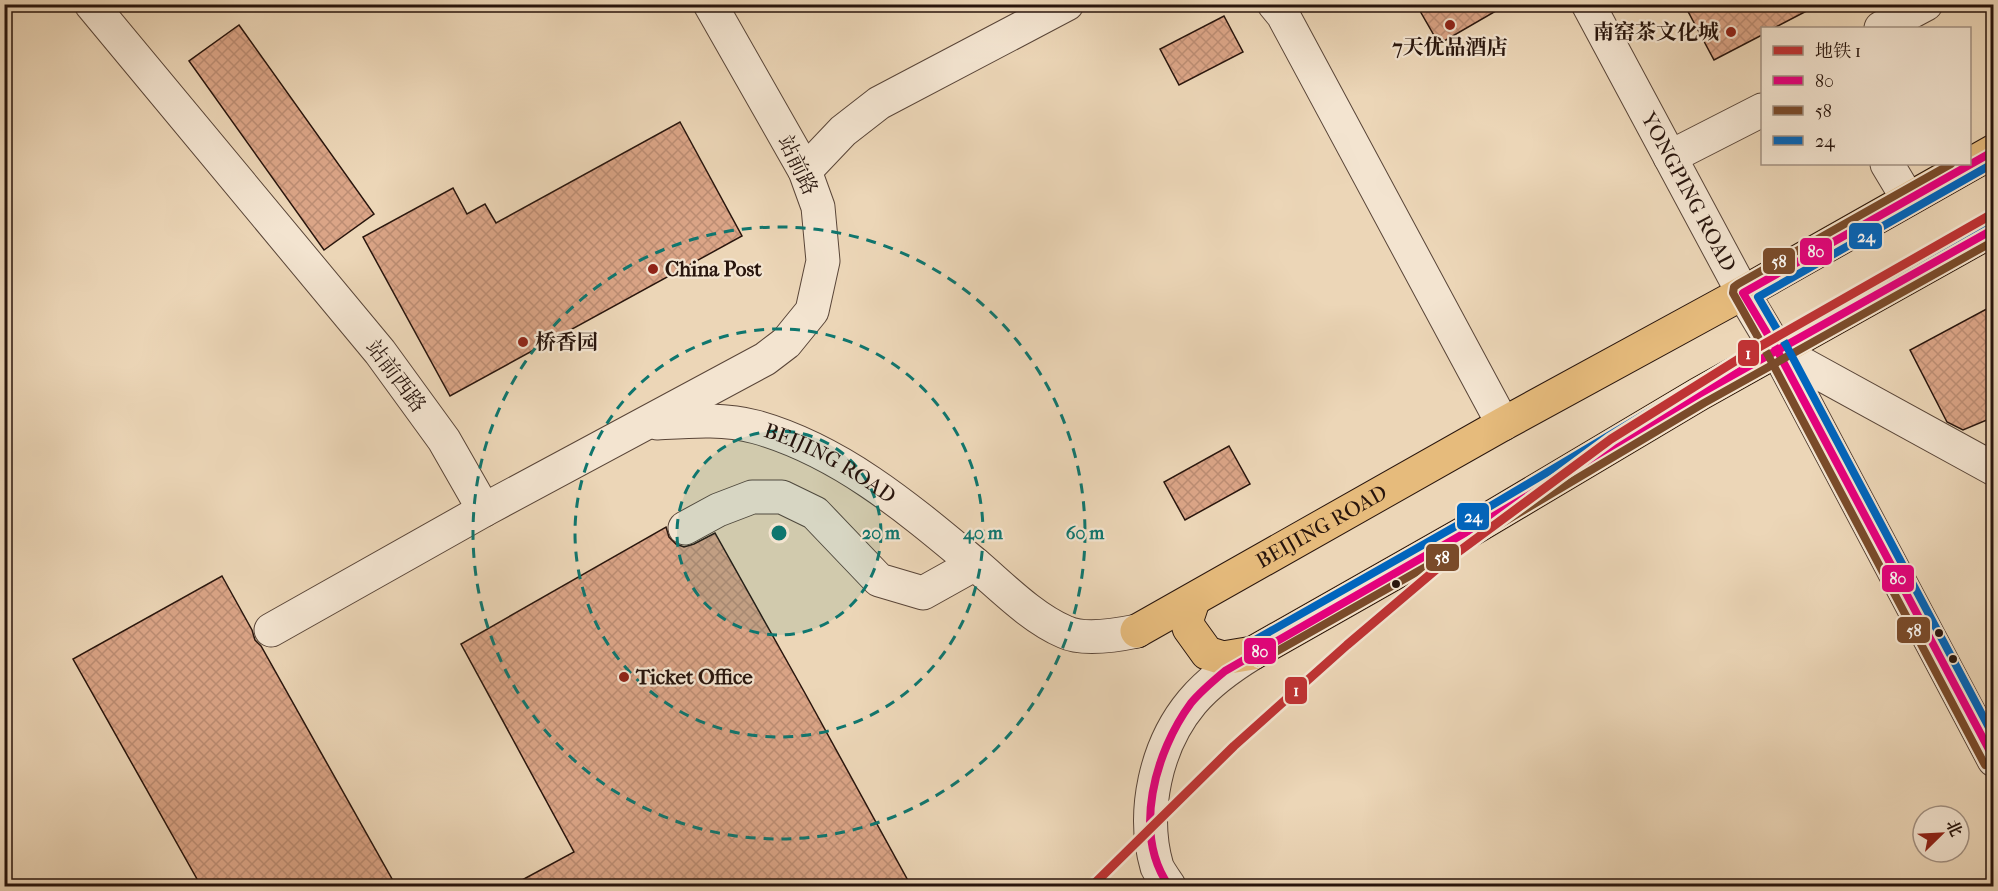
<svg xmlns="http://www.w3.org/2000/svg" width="1998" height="891" font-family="'IM FELL French Canon','Noto Serif SC',serif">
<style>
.building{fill:url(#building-cross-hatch);stroke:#28150d;stroke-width:1.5}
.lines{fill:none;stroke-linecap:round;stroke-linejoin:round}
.minor-casing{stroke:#594538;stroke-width:35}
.major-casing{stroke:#28150d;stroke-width:35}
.minor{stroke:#f3e4d0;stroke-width:33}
.major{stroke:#e6bb7c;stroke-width:33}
.bus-1-casing{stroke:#f3e4d0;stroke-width:12}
.bus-2-casing{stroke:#f3e4d0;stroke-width:12}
.bus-3-casing{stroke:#f3e4d0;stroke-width:12}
.bus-1{stroke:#e5007d;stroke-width:8}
.bus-2{stroke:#7a4b2a;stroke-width:8}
.bus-3{stroke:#0065bd;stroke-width:8}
.metro-1-casing{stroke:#f3e4d0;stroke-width:14}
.metro-1{stroke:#bf3334;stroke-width:9}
.ring{fill:none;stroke:#0f766e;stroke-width:3;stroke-dasharray:10 8}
.poi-dot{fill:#8f2418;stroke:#f3e4d0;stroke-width:2}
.bus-dot{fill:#28150d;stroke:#f3e4d0;stroke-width:2}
.labels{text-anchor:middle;stroke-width:4.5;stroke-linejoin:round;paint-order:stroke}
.poi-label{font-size:21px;font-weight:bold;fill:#28150d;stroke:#f3e4d0;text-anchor:start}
.street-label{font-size:21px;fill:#28150d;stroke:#f3e4d0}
.centre{fill:#0f766e;stroke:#f3e4d0;stroke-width:3}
.ring-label{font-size:18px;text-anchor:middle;font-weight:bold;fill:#0f766e;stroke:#f3e4d0;stroke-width:4.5;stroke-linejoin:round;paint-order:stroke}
.line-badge{stroke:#f3e4d0;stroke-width:2}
.badge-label{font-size:16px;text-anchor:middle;font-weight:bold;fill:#fff}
</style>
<defs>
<pattern id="building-cross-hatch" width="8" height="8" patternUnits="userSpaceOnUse" patternTransform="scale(1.5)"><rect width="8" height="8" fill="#dba587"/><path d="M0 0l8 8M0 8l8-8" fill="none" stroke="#bc8d73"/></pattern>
</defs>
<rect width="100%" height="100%" fill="#ecd6b7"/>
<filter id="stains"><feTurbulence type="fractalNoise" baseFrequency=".00333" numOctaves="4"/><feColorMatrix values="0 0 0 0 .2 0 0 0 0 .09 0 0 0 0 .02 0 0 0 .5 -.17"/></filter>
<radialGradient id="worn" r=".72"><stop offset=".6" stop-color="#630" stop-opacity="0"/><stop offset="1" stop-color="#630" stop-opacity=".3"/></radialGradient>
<!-- building -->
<g class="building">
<path d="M1416 4H1508L1439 44Z"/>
<path d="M1684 4H1820L1774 28H1762V35L1714 60Z"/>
<path d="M1224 16 1243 52 1179 85 1160 49Z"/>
<path d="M239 25 374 214 324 250 189 61Z"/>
<path d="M680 122 742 236 450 396 363 237 453 188 467 214 485 204 496 223Z"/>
<path d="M1994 305V417L1963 430 1947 422 1910 350Z"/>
<path d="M1229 446 1250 484 1185 520 1164 482Z"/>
<path d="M666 527 669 537 676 544 684 547 694 544 715 533 806 695 911 886H511L574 852 461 644Z"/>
<path d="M222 576 252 630 255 640 261 646 396 886H201L73 659Z"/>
</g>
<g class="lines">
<defs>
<g id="minor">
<path d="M91 4 380 352 444 440 484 510"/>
<path d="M1274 4 1283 15 1503 424"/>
<path id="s1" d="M1588 4 1743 293 1777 350 1994 760"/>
<path d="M1881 28 1926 4"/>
<path d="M1670 157 1762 110"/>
<path d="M1887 164 1908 199"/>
<path d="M805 171 843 131 879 103 1067 4"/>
<path d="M1777 350 1994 469"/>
<path id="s2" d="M657 423C690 421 724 418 756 427 841 451 909 509 975 564 1002 587 1032 618 1065 632 1084 641 1118 635 1137 631"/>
<path d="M685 528 718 510 752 497H782L815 513 879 580 923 593 975 564"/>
<path d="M271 630 484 510 765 359 786 343 812 311 823 261 818 207 805 171 710 4"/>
<path d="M1169 886C1165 880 1160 873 1157 867 1141 812 1156 745 1192 702 1210 681 1230 667 1253 653"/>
</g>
<g id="major">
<path d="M1193 601 1187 619 1189 628 1207 653 1223 658 1253 653 1477 526 1699 394 1994 229"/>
<path id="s3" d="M1137 631 1503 424 1743 293 1994 151"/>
</g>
</defs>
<!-- minor casing -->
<use href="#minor" class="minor-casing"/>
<!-- major casing -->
<use href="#major" class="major-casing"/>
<!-- minor -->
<use href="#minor" class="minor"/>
<!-- major -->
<use href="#major" class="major"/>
<defs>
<g id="bus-1">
<path d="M1994 151 1743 293 1777 350 1994 759"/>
<path d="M1169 886C1132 833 1155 752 1191 703 1201 691 1213 681 1225 671L1477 526 1699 394 1994 229"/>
</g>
<g id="bus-2">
<path d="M1951 164 1738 284 1734 287 1733 293 1768 355 1985 765"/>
<path d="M1258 662 1482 535 1704 403 1994 241"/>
</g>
<g id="bus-3">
<path d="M1994 163 1758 297 1786 345 1994 737"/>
<path d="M1248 644 1472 517 1694 385 1989 220"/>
</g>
</defs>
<!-- bus-1 casing -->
<use href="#bus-1" class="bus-1-casing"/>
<!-- bus-2 casing -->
<use href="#bus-2" class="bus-2-casing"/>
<!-- bus-3 casing -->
<use href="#bus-3" class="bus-3-casing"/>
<!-- bus-1 -->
<use href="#bus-1" class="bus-1"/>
<!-- bus-2 -->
<use href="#bus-2" class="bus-2"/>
<!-- bus-3 -->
<use href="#bus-3" class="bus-3"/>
<defs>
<path id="metro-1" d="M1092 886 1234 746 1347 645 1446 561 1611 439 1745 355 1994 213"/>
</defs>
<!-- metro-1 casing -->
<use href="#metro-1" class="metro-1-casing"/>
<!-- metro-1 -->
<use href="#metro-1" class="metro-1"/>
</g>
<!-- distance rings -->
<circle cx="779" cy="533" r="102" fill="#0f766e" fill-opacity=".12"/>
<g class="ring">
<circle cx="779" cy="533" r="102"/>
<circle cx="779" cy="533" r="204"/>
<circle cx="779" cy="533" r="306"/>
</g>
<!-- markers -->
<g class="poi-dot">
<circle cx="1450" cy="25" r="6"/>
<circle cx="1731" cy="32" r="6"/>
<circle cx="653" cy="269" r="6"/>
<circle cx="523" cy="342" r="6"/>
<circle cx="624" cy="677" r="6"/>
</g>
<g class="bus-dot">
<circle cx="1396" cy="584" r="5"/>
<circle cx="1939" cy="633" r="5"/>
<circle cx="1953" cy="659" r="5"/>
</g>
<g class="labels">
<!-- poi labels -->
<g class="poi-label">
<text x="1719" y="39" text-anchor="end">南窑茶文化城</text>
<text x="1450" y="54" text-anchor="middle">7天优品酒店</text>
<text x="665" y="276">China Post</text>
<text x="535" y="349">桥香园</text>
<text x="636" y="684">Ticket Office</text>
</g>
<!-- street labels -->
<g class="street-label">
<text transform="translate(798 165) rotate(64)" y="7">站前路</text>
<text dy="7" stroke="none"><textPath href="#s1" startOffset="213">YONGPING ROAD</textPath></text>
<text transform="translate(396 376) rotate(53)" y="7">站前西路</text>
<text dy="7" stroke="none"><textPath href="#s2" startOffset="182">BEIJING ROAD</textPath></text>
<text dy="7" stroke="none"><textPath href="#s3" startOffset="212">BEIJING ROAD</textPath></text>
</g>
</g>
<circle cx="779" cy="533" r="9" class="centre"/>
<g class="ring-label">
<text x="881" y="539">20 m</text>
<text x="983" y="539">40 m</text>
<text x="1085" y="539">60 m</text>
</g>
<g class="line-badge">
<rect x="1848" y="222" width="35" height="28" rx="6" fill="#0065bd"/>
<rect x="1799" y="237" width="34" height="29" rx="6" fill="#e5007d"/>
<rect x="1762" y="247" width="34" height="28" rx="6" fill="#7a4b2a"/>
<rect x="1737" y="339" width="23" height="28" rx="6" fill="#bf3334"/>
<rect x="1456" y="502" width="34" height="29" rx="6" fill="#0065bd"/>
<rect x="1425" y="543" width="35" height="29" rx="6" fill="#7a4b2a"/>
<rect x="1881" y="564" width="34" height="29" rx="6" fill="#e5007d"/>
<rect x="1896" y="616" width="35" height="28" rx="6" fill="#7a4b2a"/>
<rect x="1243" y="637" width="34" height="28" rx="6" fill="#e5007d"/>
<rect x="1284" y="676" width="24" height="29" rx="6" fill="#bf3334"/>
</g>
<g class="badge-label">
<text x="1866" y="242">24</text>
<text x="1816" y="257">80</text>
<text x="1779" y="267">58</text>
<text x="1748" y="359">1</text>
<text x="1473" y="522">24</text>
<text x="1442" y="563">58</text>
<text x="1898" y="584">80</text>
<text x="1914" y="636">58</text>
<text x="1260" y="657">80</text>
<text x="1296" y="696">1</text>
</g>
<!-- margin -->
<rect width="1998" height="891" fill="none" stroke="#ecd6b7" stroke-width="24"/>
<rect x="6" y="6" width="1986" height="879" fill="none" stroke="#28150d" stroke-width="3"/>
<rect x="12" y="12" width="1974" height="867" fill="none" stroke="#28150d" stroke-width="1.5"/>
<!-- legend -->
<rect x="1761" y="27" width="210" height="138" fill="#f3e4d0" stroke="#a29182" stroke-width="1.5"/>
<rect x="1773" y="46" width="30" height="9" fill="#bf3334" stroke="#a29182" stroke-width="1.5"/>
<text x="1815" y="57" font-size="18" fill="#28150d">地铁 1</text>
<rect x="1773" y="76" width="30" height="9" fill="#e5007d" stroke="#a29182" stroke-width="1.5"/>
<text x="1815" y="87" font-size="18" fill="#28150d">80</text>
<rect x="1773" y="106" width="30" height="9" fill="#7a4b2a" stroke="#a29182" stroke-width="1.5"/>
<text x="1815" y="117" font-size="18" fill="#28150d">58</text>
<rect x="1773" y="136" width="30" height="9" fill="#0065bd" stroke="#a29182" stroke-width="1.5"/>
<text x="1815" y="147" font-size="18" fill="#28150d">24</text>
<!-- north arrow -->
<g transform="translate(1941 834) rotate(66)"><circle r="28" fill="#f3e4d0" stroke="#a29182" stroke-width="1.5"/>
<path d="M0-4.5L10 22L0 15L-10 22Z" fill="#8f2418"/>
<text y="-9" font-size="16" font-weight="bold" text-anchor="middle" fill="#28150d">北</text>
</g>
<rect width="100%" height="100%" filter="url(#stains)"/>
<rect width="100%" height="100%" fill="url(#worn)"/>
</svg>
